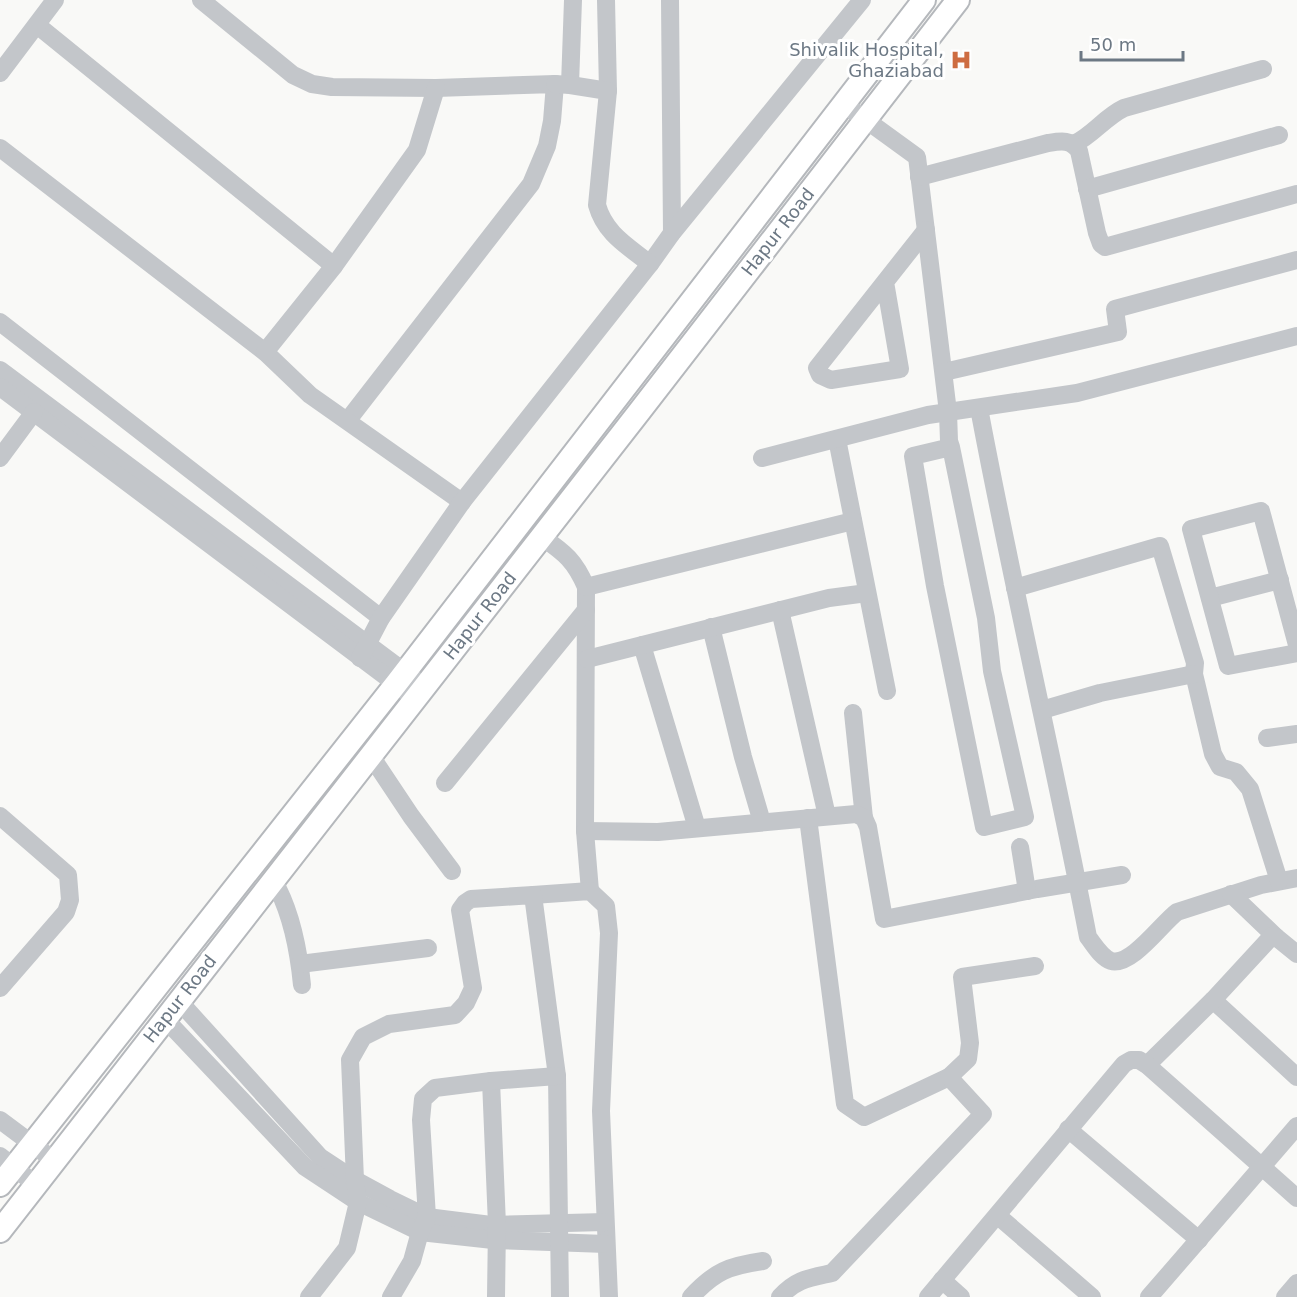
<svg xmlns="http://www.w3.org/2000/svg" width="1297" height="1297" font-family="'DejaVu Sans',sans-serif">
<style>
.lines{fill:none;stroke-linecap:round;stroke-linejoin:round}
.major-casing{stroke:#b5b8bc;stroke-width:26}
.minor{stroke:#c3c6ca;stroke-width:18}
.major{stroke:#fff;stroke-width:22}
.labels{text-anchor:middle;stroke-width:6;stroke-linejoin:round;paint-order:stroke}
.poi-label{font-size:18px;fill:#6c7884;stroke:#fff;text-anchor:end}
.street-label{font-size:18px;fill:#6c7884;stroke:#fff}
</style>
<rect width="100%" height="100%" fill="#f9f9f7"/>
<g class="lines">
<defs>
<g id="major">
<path d="M0 1185 396 684 924 0"/>
<path d="M0 1231 639 412 958 0"/>
</g>
</defs>
<!-- major casing -->
<use href="#major" class="major-casing"/>
<!-- minor -->
<g class="minor">
<path d="M201 0 293 75 312 84 332 87 436 88 555 84 552 121 547 146 531 184 348 420"/>
<path d="M606 0 608 91"/>
<path d="M670 0 672 233"/>
<path d="M37 25 334 266"/>
<path d="M0 73 55 0"/>
<path d="M570 85 573 0"/>
<path d="M844 104 917 157 948 412 949 441 951 447 986 618 992 671 1025 817 984 827 935 586 913 456 951 447"/>
<path d="M1074 144C1093 135 1105 117 1124 108L1263 69"/>
<path d="M0 148 265 352 310 395 462 502"/>
<path d="M919 177 1048 143C1061 141 1071 139 1079 151L1097 233 1101 244 1105 247 1297 194"/>
<path d="M1087 189 1279 135"/>
<path d="M650 264 672 233 862 0"/>
<path d="M885 282 900 369 831 380 820 375 817 368 926 230"/>
<path d="M0 322 381 618"/>
<path d="M265 352 334 266 417 150 436 88"/>
<path d="M0 370 414 679"/>
<path d="M944 372 1118 332 1115 309 1297 260"/>
<path d="M0 387 416 699"/>
<path d="M979 408C1012 585 1054 760 1088 937 1095 946 1101 957 1111 961 1131 967 1162 923 1177 912L1261 885 1297 878"/>
<path d="M837 439 887 691"/>
<path d="M0 458 34 412"/>
<path d="M762 458 928 415 1077 393 1297 336"/>
<path d="M542 537C565 553 575 561 586 587L585 831 590 891"/>
<path d="M586 587 853 521"/>
<path d="M1015 588 1160 546 1195 663 1194 674 1213 754 1220 767 1236 772 1250 789 1279 881"/>
<path d="M1210 598 1280 580"/>
<path d="M780 610 827 816"/>
<path d="M711 627 743 757 762 822"/>
<path d="M642 645 697 828"/>
<path d="M1297 645 1261 511 1191 529 1228 666 1297 653"/>
<path d="M360 658 381 618 462 502 650 264C628 246 605 234 597 205L608 91 570 85 555 84"/>
<path d="M587 659 829 598 867 593"/>
<path d="M1042 710 1100 693 1194 674"/>
<path d="M853 713 864 818"/>
<path d="M1267 738 1297 734"/>
<path d="M371 756 411 816 452 871"/>
<path d="M445 783 586 610"/>
<path d="M0 816 68 875 70 900 66 912 0 988"/>
<path d="M808 818 845 1104 864 1117 949 1077"/>
<path d="M585 831 658 832 856 814 864 818 868 827 884 919 1037 889 1122 875"/>
<path d="M1020 847 1027 891"/>
<path d="M268 886 278 889C292 917 299 954 302 985"/>
<path d="M1231 894 1276 937"/>
<path d="M533 895 590 891 606 906 609 933 601 1111 609 1297"/>
<path d="M300 964 428 948"/>
<path d="M1213 1000 1297 1077"/>
<path d="M179 1001 320 1157 355 1180 390 1199 427 1217 491 1225 605 1222"/>
<path d="M165 1019 305 1167 358 1202 420 1232 493 1240 606 1244"/>
<path d="M1147 1065 1213 1000 1272 936 1276 937 1297 954"/>
<path d="M491 1081 497 1225 496 1297"/>
<path d="M0 1120 55 1161"/>
<path d="M1068 1129 1199 1240"/>
<path d="M0 1156 36 1185"/>
<path d="M998 1216 1092 1297"/>
<path d="M942 1280 961 1297"/>
<path d="M309 1297 347 1248 358 1202 355 1180 350 1060 363 1037 389 1024 455 1015 466 1003 473 988 460 910 465 903 471 899 533 895 557 1076 560 1297"/>
<path d="M391 1297 412 1261 420 1232 427 1217 421 1120 423 1099 435 1088 491 1081 557 1076"/>
<path d="M691 1297C715 1271 729 1266 763 1261"/>
<path d="M780 1297C796 1279 809 1278 832 1273L983 1114 949 1077 968 1059 970 1043 962 977 1035 966"/>
<path d="M928 1297 1124 1064 1131 1060H1139L1147 1065 1297 1198"/>
<path d="M1149 1297 1297 1126"/>
<path d="M1285 1297 1297 1283"/>
</g>
<!-- major -->
<use href="#major" class="major"/>
</g>
<!-- icons -->
<defs>
<symbol id="hospital-bare" viewBox="-9 -9 18 18"><path d="M-5-5h3v3.5h4V-5h3V5h-3V1.5h-4V5h-3Z" fill="#ce6d42" stroke="#fff" stroke-width="2.5" paint-order="stroke"/></symbol>
</defs>
<g fill-rule="evenodd">
<use href="#hospital-bare" x="946" y="45" width="30" height="30"/>
</g>
<g class="labels">
<!-- poi labels -->
<g class="poi-label">
<text x="944" y="56">Shivalik Hospital,<tspan x="944" dy="21">Ghaziabad</tspan></text>
</g>
<!-- street labels -->
<g class="street-label">
<text transform="translate(778 232) rotate(-52)" y="6">Hapur Road</text>
<text transform="translate(480 616) rotate(-52)" y="6">Hapur Road</text>
<text transform="translate(180 999) rotate(-52)" y="6">Hapur Road</text>
</g>
</g>
<!-- scale -->
<path d="M1081 51v9h102v-9" fill="none" stroke="#6c7884" stroke-width="3"/>
<text x="1090" y="51" font-size="18" fill="#6c7884" stroke="#ffffff" stroke-width="4.5" paint-order="stroke">50 m</text>
</svg>
